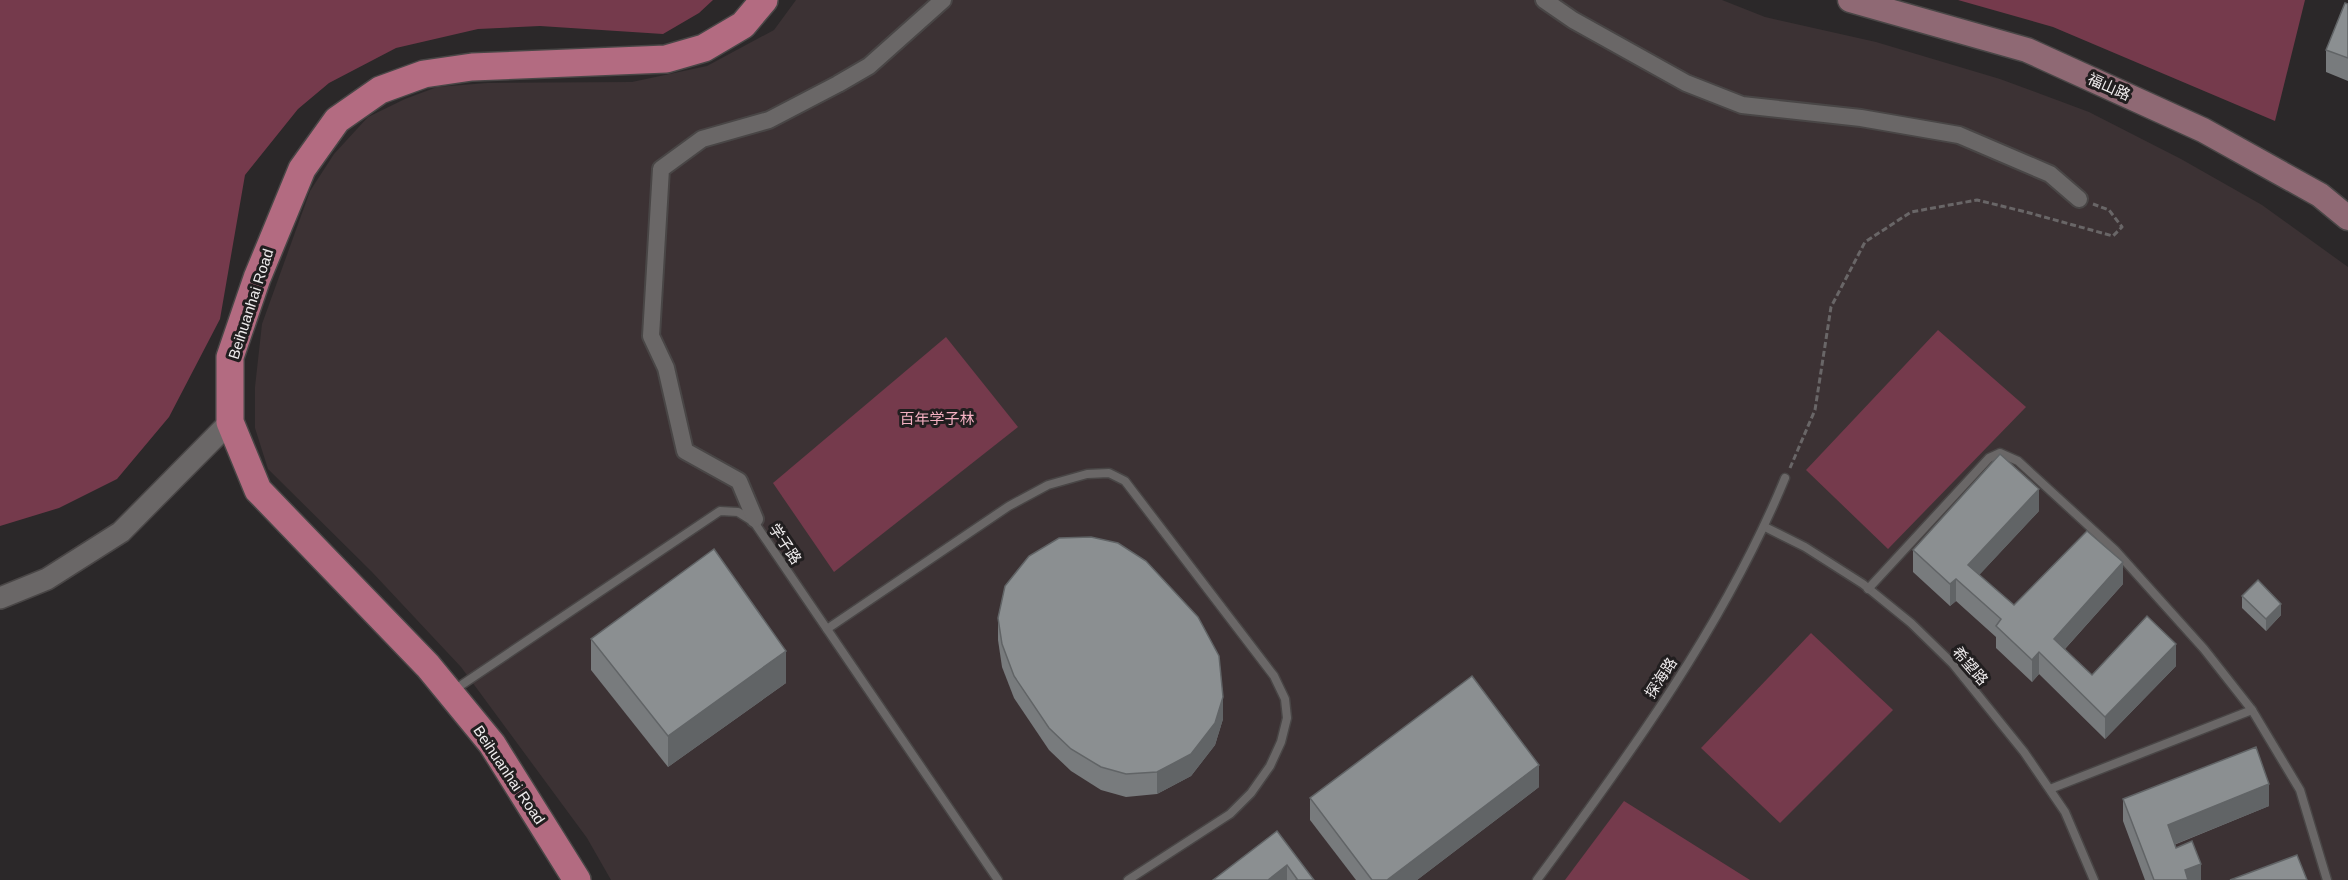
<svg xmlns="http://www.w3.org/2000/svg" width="2348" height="880" font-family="Helvetica,'Noto Sans SC',sans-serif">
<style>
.built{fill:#3c3234}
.green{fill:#753a4c}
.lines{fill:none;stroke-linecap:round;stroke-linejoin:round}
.service-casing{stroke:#494646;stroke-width:11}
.minor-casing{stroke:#494646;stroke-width:20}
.tertiary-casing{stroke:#494646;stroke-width:24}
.secondary-casing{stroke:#494646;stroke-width:27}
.primary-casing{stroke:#494646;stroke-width:30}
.path{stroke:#696667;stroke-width:3;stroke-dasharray:6 3;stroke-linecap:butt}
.service{stroke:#6a6767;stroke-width:8}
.minor{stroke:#6a6767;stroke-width:16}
.tertiary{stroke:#6a6767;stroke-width:21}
.secondary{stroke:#8f6974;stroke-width:24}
.primary{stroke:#b36b81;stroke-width:27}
.wall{fill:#787b7d}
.shaded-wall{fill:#616466}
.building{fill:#8b8f91;stroke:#616466;stroke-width:1.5}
.labels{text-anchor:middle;stroke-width:6;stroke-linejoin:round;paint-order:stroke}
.street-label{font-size:15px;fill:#efeced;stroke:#211e1f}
.park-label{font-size:15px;fill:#f4b0c2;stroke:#211e1f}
</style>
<rect width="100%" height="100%" fill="#2b2829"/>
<!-- built -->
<path class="built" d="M796 0H1722L1765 17 1876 42 2000 79 2089 112 2181 159 2262 205 2348 267V880H611L587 838 461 667 372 572 268 469 255 428V387L262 324 310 191 334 154 368 117 405 99 437 87 487 83 632 82 707 66 774 30Z"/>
<!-- green -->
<g class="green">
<path d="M0 0H713L699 13 663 34 540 26 478 29 396 48 329 83 298 109 245 175 220 319 169 417 117 479 59 508 0 526Z"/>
<path d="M1958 0H2305L2275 121 2053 27Z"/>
<path d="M1938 330 2026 407 1888 549 1806 470Z"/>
<path d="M946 337 1018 427 834 572 773 483Z"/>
<path d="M1811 633 1893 710 1780 823 1701 748Z"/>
<path d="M1624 801 1750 880H1565Z"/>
</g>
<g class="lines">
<defs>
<g id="service">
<path d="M1765 527 1805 547 1863 584 1911 623 1953 664 2024 752 2065 812 2094 880"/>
<path d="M1868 589 1989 458 2000 453 2018 461 2115 550 2204 649 2252 710 2300 790 2327 880"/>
<path d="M827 629 1009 506 1048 485 1087 474 1109 473 1125 481 1274 676 1285 699 1287 718 1281 742 1270 766 1251 793 1230 814 1128 880"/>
<path d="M454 690 720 511 738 512 754 522 998 880"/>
<path d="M2050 789 2252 710"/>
<path d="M1537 880C1630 754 1725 624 1785 478"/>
</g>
<g id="minor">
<path d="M1544 0 1573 20 1686 83 1742 105 1861 118 1959 135 2050 174 2079 199"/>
<path d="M755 519 739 481 685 451 666 368 651 336 661 169 702 139 769 120 838 84 869 66 943 0"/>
</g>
<path id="tertiary" d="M0 598 47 579 121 532 230 422"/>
<path id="secondary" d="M1850 0 2027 50 2203 130 2320 195 2348 218"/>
<path id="primary" d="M577 880 492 744 428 666 258 490 230 422V357L257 278 302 169 337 120 380 90 424 74 472 67 666 59 704 48 743 25 764 0"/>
</defs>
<!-- service casing -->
<use href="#service" class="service-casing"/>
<!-- minor casing -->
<use href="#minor" class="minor-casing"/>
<!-- tertiary casing -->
<use href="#tertiary" class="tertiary-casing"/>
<!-- secondary casing -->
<use href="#secondary" class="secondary-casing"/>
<!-- primary casing -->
<use href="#primary" class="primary-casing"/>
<!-- path -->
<path class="path" d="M1790 468 1815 410 1831 307 1865 242 1911 212 1977 200 2026 212 2113 236 2122 227 2109 210 2093 204"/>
<!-- service -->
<use href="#service" class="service"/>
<!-- minor -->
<use href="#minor" class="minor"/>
<!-- tertiary -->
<use href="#tertiary" class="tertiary"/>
<!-- secondary -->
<use href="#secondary" class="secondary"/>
<!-- primary -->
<use href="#primary" class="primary"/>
</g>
<!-- wall -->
<g class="wall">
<path d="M2348 4V81L2326 72V50Z"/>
<path d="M2039 511 1979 575 2014 605 2123 584 2065 649 2092 675 2176 666 2105 739 2039 674 2032 682 1996 648V637L1956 601 1950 606 1913 572V550Z"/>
<path d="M2242 596 2281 615 2266 631 2242 608Z"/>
<path d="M998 618 1223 719 1215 745 1191 776 1157 794 1126 797 1101 790 1071 771 1049 750 1014 698 1002 667 998 640Z"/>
<path d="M591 639 786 683 668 767 591 670Z"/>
<path d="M1539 787 1417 880H1356L1310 820V798Z"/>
<path d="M2123 799 2269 806 2174 845 2176 848 2201 880H2145L2123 821Z"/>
<path d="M1277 831 1314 880H1213Z"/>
</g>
<!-- shaded-wall -->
<g class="shaded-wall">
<path d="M2039 489V511L1968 587V565Z"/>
<path d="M2123 562V584L2054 661V639Z"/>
<path d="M1956 579V601L1950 606V584Z"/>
<path d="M2281 604V615L2266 631V619Z"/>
<path d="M2176 644V666L2105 739V717Z"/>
<path d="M786 651V683L668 767V736Z"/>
<path d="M2039 652V674L2032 682V660Z"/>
<path d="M1223 697V719L1215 745 1191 776 1157 794V772Z"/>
<path d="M1539 765V787L1417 880H1387Z"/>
<path d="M2269 784V806L2168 847V825Z"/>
<path d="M2201 864V880H2185V870Z"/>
<path d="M1287 865V880H1268Z"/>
</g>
<!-- building -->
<g class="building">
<path d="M2345 3 2348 4V58L2326 50Z"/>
<path d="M2000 454 2039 489 1968 565 2014 605 2087 531 2123 562 2054 639 2092 675 2147 616 2176 644 2105 717 2039 652 2032 660 1996 626 2001 619 1956 579 1950 584 1913 550Z"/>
<path d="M1091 537 1118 543 1146 561 1198 617 1219 656 1223 697 1215 723 1191 754 1157 772 1126 774 1101 767 1071 749 1049 728 1014 676 1002 644 998 618 1005 586 1029 556 1059 538Z"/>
<path d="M714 549 786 651 668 736 591 639Z"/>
<path d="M2258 580 2281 604 2266 619 2242 596Z"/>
<path d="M1472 676 1539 765 1387 880H1372L1310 798Z"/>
<path d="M2256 747 2269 784 2168 825 2176 848 2192 841 2201 864 2185 870 2188 880H2154L2123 799Z"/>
<path d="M1277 831 1314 880H1296L1297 879 1287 865 1268 880H1213Z"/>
<path d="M2297 855 2307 880H2230Z"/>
</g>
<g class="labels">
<!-- street labels -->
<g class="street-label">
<text transform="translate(2109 87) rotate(24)" y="5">福山路</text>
<text transform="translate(251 304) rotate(-72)" y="5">Beihuanhai Road</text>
<text transform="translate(785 544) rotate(56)" y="5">学子路</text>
<text transform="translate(1970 666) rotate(49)" y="5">希望路</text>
<text transform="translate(1661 678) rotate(-57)" y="5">探海路</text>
<text transform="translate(509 775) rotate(56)" y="5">Beihuanhai Road</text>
</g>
<!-- park labels -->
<g class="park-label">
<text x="937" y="424">百年学子林</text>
</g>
</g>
</svg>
